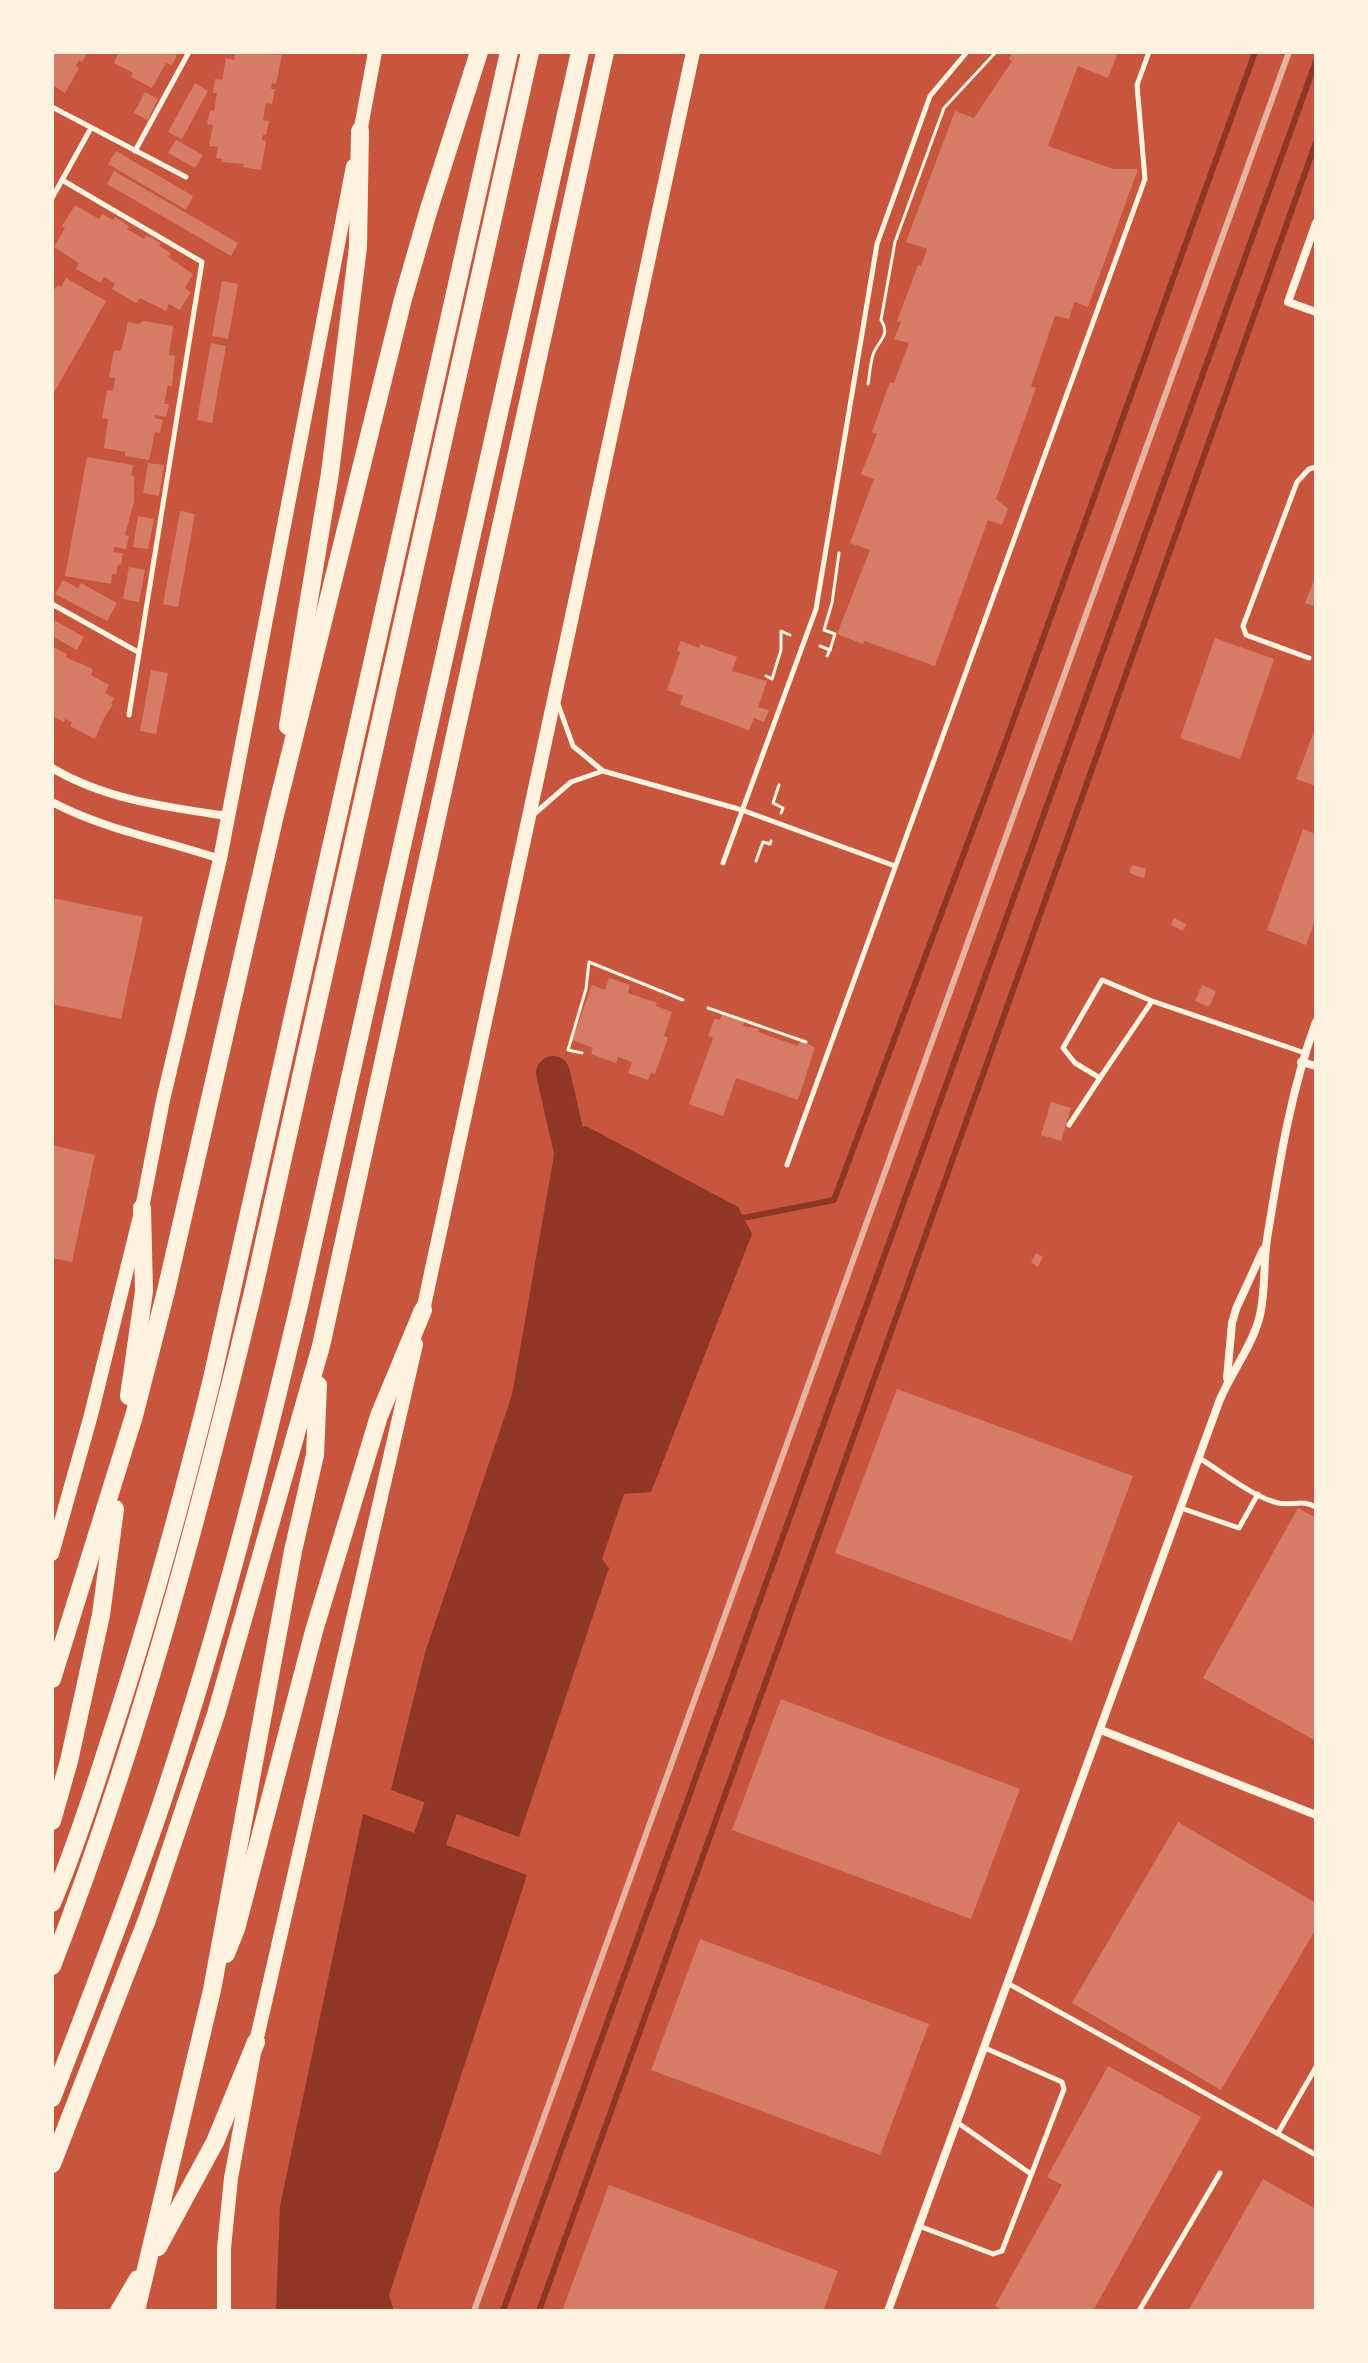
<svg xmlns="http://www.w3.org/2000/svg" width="1368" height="2363" font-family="Cabin,sans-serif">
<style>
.water{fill:#8f3625}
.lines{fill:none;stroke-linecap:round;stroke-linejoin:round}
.stream{stroke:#8f3625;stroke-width:6}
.river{stroke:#8f3625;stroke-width:34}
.building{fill:#d67c66}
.path{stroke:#fff3e0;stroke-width:3}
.service{stroke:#fff3e0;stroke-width:5}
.minor{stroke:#fff3e0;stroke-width:8}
.secondary{stroke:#fff3e0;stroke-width:14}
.motorway{stroke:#fff3e0;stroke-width:18}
.rail{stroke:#e9b49f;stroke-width:6}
</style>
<rect width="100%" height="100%" fill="#c8553d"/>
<!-- water -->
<g class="water">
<path d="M586 1126 738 1207 752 1234 651 1492 624 1494 602 1559 609 1568 519 1837 391 1790 425 1653 512 1395 557 1138Z"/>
<path d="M363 1814 527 1875 389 2295 394 2311H276L280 2206Z"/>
</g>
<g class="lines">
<!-- stream -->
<g class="stream">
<path d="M739 1221 743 1218 834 1200 1004 746 1255 52"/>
<path d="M503 2311 1316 61"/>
<path d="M539 2311 802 1581 1316 142"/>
</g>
<!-- river -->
<g class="river">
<path d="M553 1073 577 1178"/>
<path d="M415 1883 455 1766"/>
</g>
</g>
<!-- building -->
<g class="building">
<path d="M52 52H88L82 62 79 60 76 66 79 68 65 93 52 85Z"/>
<path d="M119 52H171L177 55 172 65 166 63 152 88 131 77 133 73 114 63Z"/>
<path d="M235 52 282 55 276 84 272 83 271 89H275L272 104 266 103 263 120 269 121 266 135H263L262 140 266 141 261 170 243 167 244 164 222 162V159L216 158 218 147 209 146 213 125 207 124 210 110 214 111 217 93H213L215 79 222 80 226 58 234 60Z"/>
<path d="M1012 52H1118L1108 78 1078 66 1048 146 1113 169H1138L1088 307 1074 302 1069 319 1055 316 1031 386 1036 388 996 499 1008 509 1002 525 988 520 935 666 864 641 863 644 837 634 870 550 850 543 874 479 861 474 877 434 872 432 890 382 894 383 909 343 894 339 901 322 897 321 918 265 921 266 927 249 906 242 955 111 974 118 1012 61 1009 60Z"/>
<path d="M195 83 208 91 182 139 168 132Z"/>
<path d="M145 92 158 99 148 120 134 113Z"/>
<path d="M176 140 203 155 195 168 168 153Z"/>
<path d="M116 151 193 196 186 210 108 164Z"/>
<path d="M114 171 238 243 231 256 107 184Z"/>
<path d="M75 205 99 219 102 214 113 220 115 217 129 226 127 229 144 239 146 235 161 243 159 246 171 253 168 257 193 274 185 288 191 292 180 310 169 304 166 311 140 298 136 303 112 289 115 283 104 277 101 283 76 269 79 263 54 247 65 228 62 226Z"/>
<path d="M66 278 106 301 52 396V292L58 285 61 287Z"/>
<path d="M222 281 238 284 228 339 212 336Z"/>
<path d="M144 321 173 326 169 355 175 356 172 386 168 385 164 404H169L166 417 155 415V418L163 420 160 433 155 432 149 460 125 456V452L104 448 108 419 102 418 107 390 113 391 115 378 109 377 114 350 121 351 128 322 138 324Z"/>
<path d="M211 343 226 346 212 423 197 420Z"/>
<path d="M87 457 133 465 131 476H134V502L125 535 129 536 126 549 114 547 113 552 123 553 121 565H118L116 574H112L111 584 65 576Z"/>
<path d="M148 463 164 465 159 496 143 493Z"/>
<path d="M180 511 195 514 178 607 163 604Z"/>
<path d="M138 516 154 519 148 549 133 547Z"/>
<path d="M129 567 145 570 139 602 123 599Z"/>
<path d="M1316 575V607L1305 603Z"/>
<path d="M63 580 78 588 81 583 117 603 107 621 55 594Z"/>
<path d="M52 619 84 637 77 650 52 636Z"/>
<path d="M1215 638 1274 659 1240 759 1180 738Z"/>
<path d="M681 641 699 648 700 644 737 657 732 671 767 681 758 707 769 710 764 722 754 718 749 730 680 705 683 696 667 690 680 652 677 651Z"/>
<path d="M53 647 67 654 65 657 93 669 91 675 109 685 105 693 114 698 111 704 113 705 104 718 95 739 70 726 72 722 65 719 64 722 52 716Z"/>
<path d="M151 670 168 673 156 734 140 731Z"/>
<path d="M1316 726V786L1296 779Z"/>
<path d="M1303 829 1316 834V918L1306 945 1267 930Z"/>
<path d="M1132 865 1146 869 1144 878 1129 873Z"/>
<path d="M52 898 143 917 121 1019 52 1004Z"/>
<path d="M1174 918 1186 924 1183 931 1171 925Z"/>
<path d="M609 978 630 985 628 993 657 1003 656 1006 672 1012 664 1036 668 1038 655 1074 651 1073 648 1080 628 1073 632 1062 618 1057 616 1063 591 1054 593 1048 572 1040 592 985 605 990Z"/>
<path d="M1202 985 1216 991 1209 1007 1195 1001Z"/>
<path d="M722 1014 744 1022 743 1026 759 1029 758 1032 798 1046 800 1041 815 1047 798 1100 736 1078 723 1116 689 1104 713 1038 708 1036 714 1019 720 1020Z"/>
<path d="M1051 1102 1071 1108 1061 1141 1041 1135Z"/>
<path d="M52 1145 95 1155 72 1262 52 1258Z"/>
<path d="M1036 1253 1043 1257 1038 1267 1031 1262Z"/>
<path d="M897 1389 1133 1476 1072 1641 835 1553Z"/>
<path d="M1298 1508 1316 1518V1741L1203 1678Z"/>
<path d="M781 1699 1020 1789 971 1919 732 1830Z"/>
<path d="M1178 1822 1316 1903V1929L1221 2090 1072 2003Z"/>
<path d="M700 1939 929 2024 880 2155 651 2070Z"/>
<path d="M1108 2066 1201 2117 1093 2311H1005L995 2306 1062 2185 1047 2177Z"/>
<path d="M1263 2179 1316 2209V2311H1188Z"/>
<path d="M609 2185 838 2271 823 2311H562Z"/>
</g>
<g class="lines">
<!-- path -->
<g class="path">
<path d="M868 384C870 374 870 359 875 350 881 339 890 334 881 320L895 242 944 108 996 52"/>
<path d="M820 646 830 650 827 656"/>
<path d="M830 650 835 634 824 630 832 603 839 553"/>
<path d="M766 676 772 679 781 650V631L790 635"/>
<path d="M779 785 773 803 783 808 781 813"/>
<path d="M756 861 763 842 770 844 771 841"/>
<path d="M708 1008 806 1042"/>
<path d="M582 1053 568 1050 586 989 589 962 683 1000"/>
</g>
<!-- service -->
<g class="service">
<path d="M52 107 186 177"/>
<path d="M135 151 189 52"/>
<path d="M62 180 202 262 129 715"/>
<path d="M52 198 91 128"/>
<path d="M52 604 138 652"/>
<path d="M1309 658 1246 635 1243 626 1297 482 1309 469 1316 467"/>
<path d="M558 704 573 746 603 771 742 810 895 866"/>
<path d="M533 815 571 782 603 771"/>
<path d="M723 863 816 609 877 244 930 96 967 52"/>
<path d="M1100 1078 1152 1001"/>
<path d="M1069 1125 1100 1078 1075 1063 1063 1048 1102 980 1152 1001 1305 1053"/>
<path d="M787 1165 1145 179 1137 85 1149 52"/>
<path d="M1199 1458C1221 1471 1253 1497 1278 1503 1292 1506 1303 1499 1316 1507"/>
<path d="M1181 1508 1239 1528 1258 1494"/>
<path d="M1009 1984 1316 2155"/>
<path d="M958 2123 1031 2174"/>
<path d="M1278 2133 1316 2067"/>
<path d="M919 2226 993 2254 1002 2251 1064 2089 1062 2082 985 2048"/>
<path d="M1139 2311 1220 2173"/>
</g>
<!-- minor -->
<g class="minor">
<path d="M1316 223 1288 302 1316 312"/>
<path d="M52 768C106 800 166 807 227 816"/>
<path d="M52 802C105 830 164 840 220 859"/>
<path d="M1301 1062 1316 1066"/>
<path d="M1227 1378 1232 1323 1236 1309 1263 1250"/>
<path d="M1101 1730 1316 1815"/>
<path d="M888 2311 1219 1402C1230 1374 1251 1348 1259 1319 1266 1293 1263 1265 1267 1239 1279 1166 1290 1092 1316 1022"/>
</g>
<!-- secondary -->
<g class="secondary">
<path d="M359 138 375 52"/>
<path d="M421 1320 693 52"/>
<path d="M52 1554 91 1415 142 1208 163 1100 220 859 353 166"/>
<path d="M224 2311V2248L231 2178 256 2042 416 1344"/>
</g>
<!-- motorway -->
<g class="motorway">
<path d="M288 726 330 473 358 247 360 131"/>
<path d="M129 1396 144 1291 142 1208"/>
<path d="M52 1679 134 1416 166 1291 275 815 403 299 428 212 479 52"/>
<path d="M52 1821 69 1761 101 1615 115 1509"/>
<path d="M52 1903C74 1851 92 1796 109 1742 148 1624 181 1504 211 1383L509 52"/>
<path d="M226 1954 236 1929 314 1631 379 1416 423 1310"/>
<path d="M52 1966C137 1747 198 1520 253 1292L530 52"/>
<path d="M52 2098C88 2004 125 1910 158 1814 215 1646 259 1474 300 1301L580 52"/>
<path d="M52 2164 148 1917 216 1714 321 1346 605 52"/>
<path d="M158 2247 215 2142 256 2042"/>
<path d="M119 2311 138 2279"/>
<path d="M136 2311 212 1990 293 1551 315 1455 318 1385"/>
</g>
<!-- rail -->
<path class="rail" d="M474 2311 1289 52"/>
</g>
<!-- border -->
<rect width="1368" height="2363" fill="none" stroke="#fff3e0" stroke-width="108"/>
</svg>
